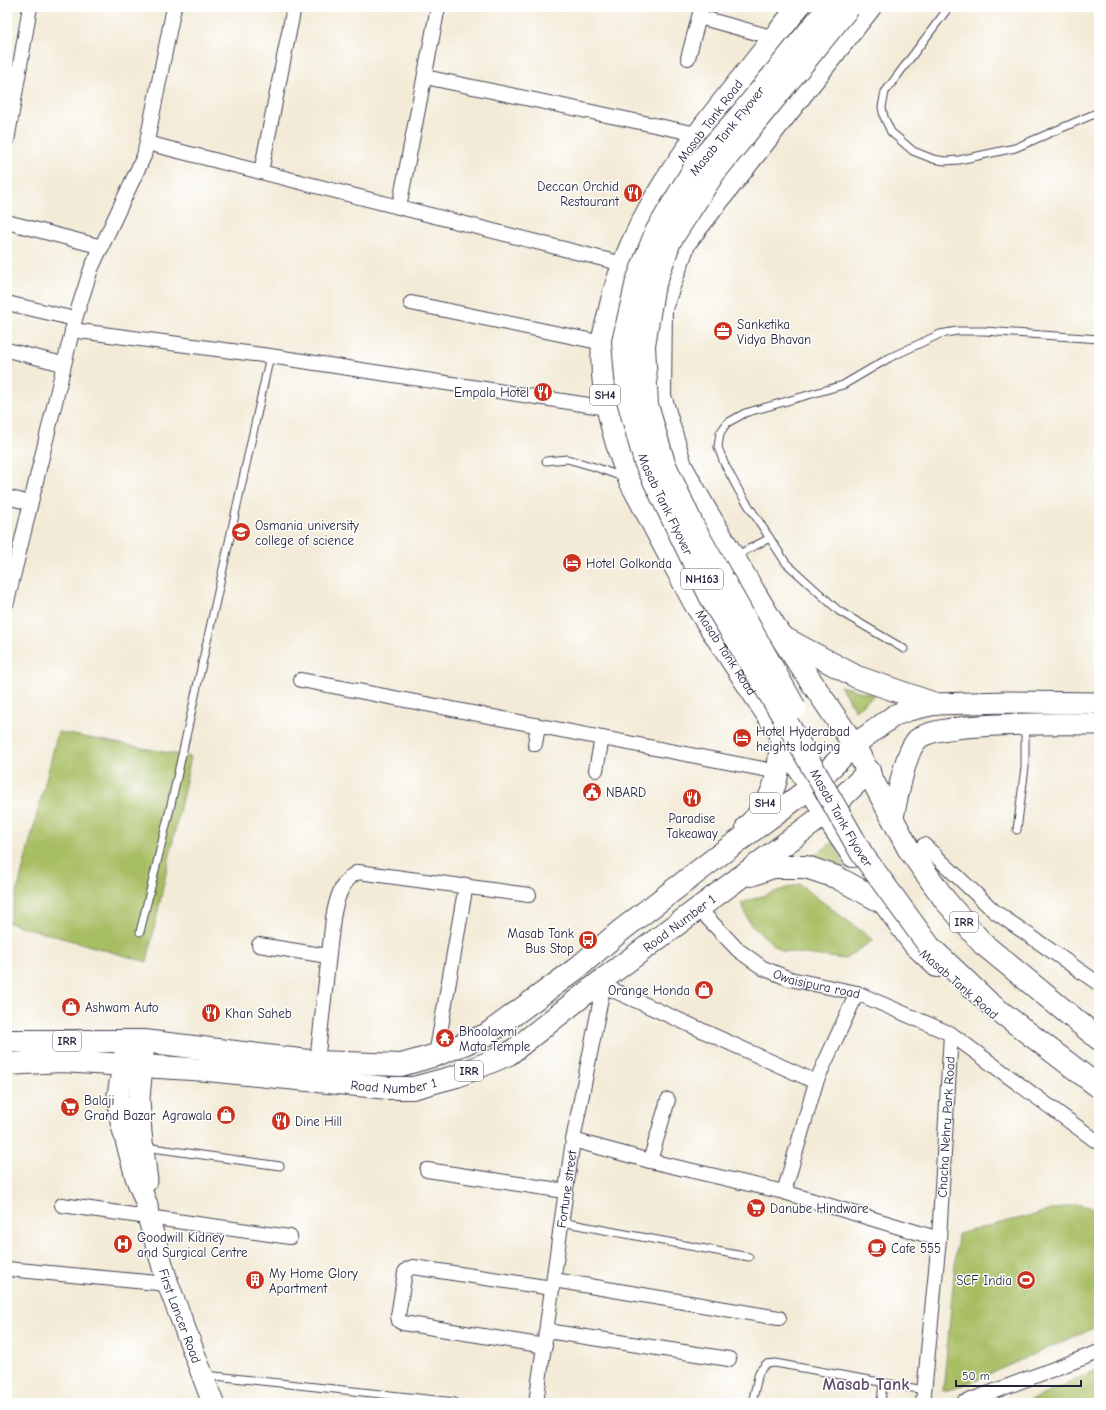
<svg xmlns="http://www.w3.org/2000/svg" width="1106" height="1410" font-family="'Comic Neue',sans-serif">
  <rect width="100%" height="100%" fill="#fff"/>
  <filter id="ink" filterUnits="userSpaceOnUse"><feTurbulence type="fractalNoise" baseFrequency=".025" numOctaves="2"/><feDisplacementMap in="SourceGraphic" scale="8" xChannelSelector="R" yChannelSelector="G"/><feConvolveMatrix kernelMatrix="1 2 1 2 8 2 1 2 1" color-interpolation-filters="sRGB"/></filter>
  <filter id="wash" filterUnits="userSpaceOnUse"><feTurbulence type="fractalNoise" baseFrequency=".012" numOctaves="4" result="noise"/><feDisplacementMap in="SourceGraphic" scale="16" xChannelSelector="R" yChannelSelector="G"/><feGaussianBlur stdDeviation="0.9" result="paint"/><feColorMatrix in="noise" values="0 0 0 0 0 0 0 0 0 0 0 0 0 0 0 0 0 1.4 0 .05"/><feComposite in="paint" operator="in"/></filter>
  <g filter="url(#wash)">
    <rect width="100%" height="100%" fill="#f3ebd7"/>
    <g fill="#a7bd62" stroke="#64704e">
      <polygon points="840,686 875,695 855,710"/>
      <polygon points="58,732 191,757 147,962 9,923"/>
      <polygon points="833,842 849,874 808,860"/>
      <polygon points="799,884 873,940 845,959 781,951 750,924 741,903"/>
      <polygon points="1076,1204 1099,1209 1099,1326 959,1387 943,1391 958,1234"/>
      <polygon points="1099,1369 1099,1403 1025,1403"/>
    </g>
  </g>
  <g filter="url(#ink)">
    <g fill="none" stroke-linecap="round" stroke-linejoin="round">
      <defs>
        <g id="lane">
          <polyline points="949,7 885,92 882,107 884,117 891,132 913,151 933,159 945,161 959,160 1015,148 1099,112"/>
          <polyline points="546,461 567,459 595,467 625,478"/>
          <polyline points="735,556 770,538"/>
          <polyline points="904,649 839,611 786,563 739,491 724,463 718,447 720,433 727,423 745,413 843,385 889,358 940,334 957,331 985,331 1099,339"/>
          <polyline points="1017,830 1025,767 1025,725"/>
          <polyline points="140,932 170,809 270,356"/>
          <polyline points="145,1147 280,1166"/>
          <polyline points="561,1222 749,1257"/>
          <polyline points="206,1375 455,1402"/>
          <polyline points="752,1403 759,1372 766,1364 775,1363 924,1390"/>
          <polyline points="881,1403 883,1382"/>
        </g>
        <g id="street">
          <polyline points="702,7 699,17 775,38"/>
          <polyline points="688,58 699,17"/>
          <polyline points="425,77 697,134"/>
          <polyline points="7,141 30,7"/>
          <polyline points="147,143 623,264"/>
          <polyline points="261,172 294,7"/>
          <polyline points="399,207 438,7"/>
          <polyline points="7,222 102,247"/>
          <polyline points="7,303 75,319"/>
          <polyline points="411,303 603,343"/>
          <polyline points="72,330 270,356 608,408"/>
          <polyline points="7,350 63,364"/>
          <polyline points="7,497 30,503"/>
          <polyline points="7,602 75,319 91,269 144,156 174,7"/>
          <polyline points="301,680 779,772"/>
          <polyline points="535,744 538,726"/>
          <polyline points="596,770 602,738"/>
          <polyline points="924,845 994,911 1099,984"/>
          <path id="s1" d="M698 908 738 950 763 968 790 979 857 993 951 1034 1099 1143"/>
          <polyline points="259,945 328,956"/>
          <polyline points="604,986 816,1082 857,993"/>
          <polyline points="436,1055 466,885"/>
          <path d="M317 1062 333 918C336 901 341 880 358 872L529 895"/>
          <polyline points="573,1140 650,1161 784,1192 939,1239"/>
          <polyline points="650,1161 668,1100"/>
          <polyline points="427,1170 565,1191"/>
          <polyline points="784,1192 816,1082"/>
          <polyline points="62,1205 290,1237"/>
          <polyline points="7,1269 168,1284"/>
          <polyline points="554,1280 779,1318"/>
          <polyline points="547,1331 729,1359"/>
          <polyline points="545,1346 403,1323 399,1321 398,1316 405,1272 408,1269 413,1267 552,1288"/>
          <path id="s2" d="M536 1403 573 1140 605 978"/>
          <path id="s3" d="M923 1403 939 1239 951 1034"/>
          <polyline points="963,1403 1099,1352"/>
        </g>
        <g id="secondary">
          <polyline points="854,745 895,715 909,710 935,704 1007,702 1099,703"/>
          <path d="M893 817C897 800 905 750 918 739 938 721 1067 724 1099 724"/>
          <path id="s4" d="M127 1041 118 1095 121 1122 136 1177 147 1205 148 1217 168 1284 213 1403"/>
          <polyline points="144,1041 139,1099 141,1133 147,1181"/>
        </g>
        <g id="primary">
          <path id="s5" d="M798 7C727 102 634 193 609 313 607 323 603 333 603 343 599 388 613 437 629 479L695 604 780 734 825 814 853 856"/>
          <polyline points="870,7 685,242 661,308 660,396 681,466 706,511 781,637 854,745 908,848 945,900 983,944 1099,1039"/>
          <polyline points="784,638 857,677 935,704"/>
          <path d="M747 827C775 800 781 773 780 735"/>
          <polyline points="751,875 773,867 806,867 836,877 884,903"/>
          <polyline points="882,900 914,944 937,966"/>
          <polyline points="7,1041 144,1041 317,1062 401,1065 436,1055 486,1035 576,969 619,932 718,856 810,788 854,745"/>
          <path id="s6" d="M7 1064 62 1061 207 1070 388 1088H413L457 1076 509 1054 605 978 825 814 869 771"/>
        </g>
      </defs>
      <use href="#lane" stroke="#414052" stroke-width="9"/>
      <use href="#street" stroke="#414052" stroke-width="16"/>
      <use href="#secondary" stroke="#414052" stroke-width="23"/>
      <use href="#primary" stroke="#414052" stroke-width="24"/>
      <use href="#lane" stroke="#fff" stroke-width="7"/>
      <use href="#street" stroke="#fff" stroke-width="14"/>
      <use href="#secondary" stroke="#fff" stroke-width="21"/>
      <use href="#primary" stroke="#fff" stroke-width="22"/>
      <defs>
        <g id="highway-bridge">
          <path id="s7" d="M829 7 741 114 697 164 656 232 637 281 623 342 628 400 645 462 712 600 789 726 862 854 930 947 989 1003 1099 1087"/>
          <polyline points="795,708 693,526 664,463 647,405 644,345 653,290 670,241 714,173 849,7"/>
        </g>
      </defs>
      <use href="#highway-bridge" stroke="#414052" stroke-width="24" stroke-linecap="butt"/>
      <use href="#highway-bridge" stroke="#fff" stroke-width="22"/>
    </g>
  </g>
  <defs>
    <symbol id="restaurant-disc" viewBox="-11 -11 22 22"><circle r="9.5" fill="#c8321e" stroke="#fff"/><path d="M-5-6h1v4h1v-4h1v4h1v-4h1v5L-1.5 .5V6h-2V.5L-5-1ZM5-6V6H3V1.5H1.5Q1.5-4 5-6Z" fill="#fff"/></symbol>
    <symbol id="office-disc" viewBox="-11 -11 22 22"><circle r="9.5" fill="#c8321e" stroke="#fff"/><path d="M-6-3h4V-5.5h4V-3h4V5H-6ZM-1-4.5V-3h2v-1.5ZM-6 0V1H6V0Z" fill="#fff"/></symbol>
    <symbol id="university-disc" viewBox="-11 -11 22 22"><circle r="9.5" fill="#c8321e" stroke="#fff"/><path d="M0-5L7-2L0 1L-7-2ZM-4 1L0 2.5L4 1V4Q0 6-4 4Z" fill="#fff"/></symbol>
    <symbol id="hotel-disc" viewBox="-11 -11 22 22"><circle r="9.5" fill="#c8321e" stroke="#fff"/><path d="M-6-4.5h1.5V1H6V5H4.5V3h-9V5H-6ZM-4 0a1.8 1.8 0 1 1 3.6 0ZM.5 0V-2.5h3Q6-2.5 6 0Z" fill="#fff"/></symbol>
    <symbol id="civic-disc" viewBox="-11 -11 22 22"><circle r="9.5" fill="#c8321e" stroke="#fff"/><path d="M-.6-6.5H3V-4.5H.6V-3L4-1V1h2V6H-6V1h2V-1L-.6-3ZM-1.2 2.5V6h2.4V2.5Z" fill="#fff"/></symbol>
    <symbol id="bus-disc" viewBox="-11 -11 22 22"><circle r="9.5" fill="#c8321e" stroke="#fff"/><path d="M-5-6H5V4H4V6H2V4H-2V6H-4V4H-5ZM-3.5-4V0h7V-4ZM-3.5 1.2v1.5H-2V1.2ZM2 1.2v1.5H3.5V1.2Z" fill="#fff"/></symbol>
    <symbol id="shop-disc" viewBox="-11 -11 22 22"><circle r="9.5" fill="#c8321e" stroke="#fff"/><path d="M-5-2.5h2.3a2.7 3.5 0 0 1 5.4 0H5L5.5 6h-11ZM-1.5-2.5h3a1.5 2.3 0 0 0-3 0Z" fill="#fff"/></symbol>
    <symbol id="temple-disc" viewBox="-11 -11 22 22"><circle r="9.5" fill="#c8321e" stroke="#fff"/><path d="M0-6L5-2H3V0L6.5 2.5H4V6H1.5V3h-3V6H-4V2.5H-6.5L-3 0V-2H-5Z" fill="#fff"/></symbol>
    <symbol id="supermarket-disc" viewBox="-11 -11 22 22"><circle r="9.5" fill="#c8321e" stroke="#fff"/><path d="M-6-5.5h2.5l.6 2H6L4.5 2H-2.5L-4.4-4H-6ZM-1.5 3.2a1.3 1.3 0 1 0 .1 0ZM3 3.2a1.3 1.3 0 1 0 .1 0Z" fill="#fff"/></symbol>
    <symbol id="hospital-disc" viewBox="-11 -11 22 22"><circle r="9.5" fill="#c8321e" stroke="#fff"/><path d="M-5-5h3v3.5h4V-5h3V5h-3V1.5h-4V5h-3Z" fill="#fff"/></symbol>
    <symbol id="cafe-disc" viewBox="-11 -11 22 22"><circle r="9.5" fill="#c8321e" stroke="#fff"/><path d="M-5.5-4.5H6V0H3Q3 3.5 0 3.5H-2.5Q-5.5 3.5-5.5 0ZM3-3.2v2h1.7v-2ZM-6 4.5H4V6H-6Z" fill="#fff"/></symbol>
    <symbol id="building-disc" viewBox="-11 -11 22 22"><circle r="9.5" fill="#c8321e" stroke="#fff"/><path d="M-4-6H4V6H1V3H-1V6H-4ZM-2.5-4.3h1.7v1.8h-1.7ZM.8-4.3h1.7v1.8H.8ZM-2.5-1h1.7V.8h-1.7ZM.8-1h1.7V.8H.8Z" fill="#fff"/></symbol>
    <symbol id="stadium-disc" viewBox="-11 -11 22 22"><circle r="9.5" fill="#c8321e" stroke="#fff"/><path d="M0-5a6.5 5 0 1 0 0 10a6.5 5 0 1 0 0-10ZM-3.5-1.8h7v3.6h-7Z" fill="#fff"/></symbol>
  </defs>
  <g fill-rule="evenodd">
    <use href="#restaurant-disc" x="622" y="182" width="22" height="22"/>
    <use href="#office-disc" x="712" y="320" width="22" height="22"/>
    <use href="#restaurant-disc" x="532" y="381" width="22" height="22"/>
    <use href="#university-disc" x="230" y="521" width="22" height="22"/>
    <use href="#hotel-disc" x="561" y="552" width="22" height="22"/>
    <use href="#hotel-disc" x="731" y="727" width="22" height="22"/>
    <use href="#civic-disc" x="581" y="781" width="22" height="22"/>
    <use href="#restaurant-disc" x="681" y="787" width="22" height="22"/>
    <use href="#bus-disc" x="577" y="929" width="22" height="22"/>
    <use href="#shop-disc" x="693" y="979" width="22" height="22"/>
    <use href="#shop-disc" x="60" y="996" width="22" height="22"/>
    <use href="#restaurant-disc" x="200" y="1002" width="22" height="22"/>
    <use href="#temple-disc" x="434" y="1027" width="22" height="22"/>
    <use href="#supermarket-disc" x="59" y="1096" width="22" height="22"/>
    <use href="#shop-disc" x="215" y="1104" width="22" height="22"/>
    <use href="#restaurant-disc" x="270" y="1110" width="22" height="22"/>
    <use href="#supermarket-disc" x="745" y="1197" width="22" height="22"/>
    <use href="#hospital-disc" x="112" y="1233" width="22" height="22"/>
    <use href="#cafe-disc" x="866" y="1237" width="22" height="22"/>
    <use href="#building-disc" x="244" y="1269" width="22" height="22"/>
    <use href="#stadium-disc" x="1015" y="1269" width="22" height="22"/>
  </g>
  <g text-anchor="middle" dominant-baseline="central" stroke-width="3" stroke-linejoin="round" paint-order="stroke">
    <g fill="#fff" stroke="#646476" stroke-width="1">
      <rect x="590" y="385" width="30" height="20" rx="3"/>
      <rect x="681" y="569" width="42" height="20" rx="3"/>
      <rect x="750" y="793" width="30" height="20" rx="3"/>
      <rect x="950" y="912" width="28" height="20" rx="3"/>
      <rect x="53" y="1031" width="28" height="20" rx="3"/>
      <rect x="455" y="1061" width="28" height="20" rx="3"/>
    </g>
    <g font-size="12" font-weight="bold" fill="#22223b">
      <text x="605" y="395">SH4</text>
      <text x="702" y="579">NH163</text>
      <text x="765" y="803">SH4</text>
      <text x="964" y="922">IRR</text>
      <text x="67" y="1041">IRR</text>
      <text x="469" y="1071">IRR</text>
    </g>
    <g font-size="13" fill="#22223b" stroke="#fff">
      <text transform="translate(710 121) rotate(-53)">Masab Tank Road</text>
      <text transform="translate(727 131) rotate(-51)">Masab Tank Flyover</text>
      <text stroke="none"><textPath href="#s7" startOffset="569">Masab Tank Flyover</textPath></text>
      <text stroke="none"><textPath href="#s5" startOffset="732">Masab Tank Road</textPath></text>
      <text stroke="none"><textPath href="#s7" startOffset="929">Masab Tank Flyover</textPath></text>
      <text stroke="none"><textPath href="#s6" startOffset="724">Road Number 1</textPath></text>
      <text stroke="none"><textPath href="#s1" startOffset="145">Owaisipura road</textPath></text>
      <text transform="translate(959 984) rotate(41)">Masab Tank Road</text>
      <text stroke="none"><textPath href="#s6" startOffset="388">Road Number 1</textPath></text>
      <text stroke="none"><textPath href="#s3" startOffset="277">Chacha Nehru Park Road</textPath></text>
      <text stroke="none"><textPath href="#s2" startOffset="216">Fortune street</textPath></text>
      <text stroke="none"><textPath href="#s4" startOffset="285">First Lancer Road</textPath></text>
    </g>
    <g font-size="13" fill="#22223b" stroke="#fff" text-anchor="start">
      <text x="619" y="186" text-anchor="end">Deccan Orchid<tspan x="619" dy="15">Restaurant</tspan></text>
      <text x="737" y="324">Sanketika<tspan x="737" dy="15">Vidya Bhavan</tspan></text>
      <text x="529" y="392" text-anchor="end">Empala Hotel</text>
      <text x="255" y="525">Osmania university<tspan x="255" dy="15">college of science</tspan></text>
      <text x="586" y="563">Hotel Golkonda</text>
      <text x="756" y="731">Hotel Hyderabad<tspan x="756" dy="15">heights lodging</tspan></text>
      <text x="606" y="792">NBARD</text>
      <text x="692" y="818" text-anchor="middle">Paradise<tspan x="692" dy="15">Takeaway</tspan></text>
      <text x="574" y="933" text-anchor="end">Masab Tank<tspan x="574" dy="15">Bus Stop</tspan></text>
      <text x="690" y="990" text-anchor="end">Orange Honda</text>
      <text x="85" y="1007">Ashwam Auto</text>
      <text x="225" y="1013">Khan Saheb</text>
      <text x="459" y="1031">Bhoolaxmi<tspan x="459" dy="15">Mata Temple</tspan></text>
      <text x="84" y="1100">Balaji<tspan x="84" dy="15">Grand Bazar</tspan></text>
      <text x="212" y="1115" text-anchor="end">Agrawala</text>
      <text x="295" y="1121">Dine Hill</text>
      <text x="770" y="1208">Danube Hindware</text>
      <text x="137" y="1237">Goodwill Kidney<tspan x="137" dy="15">and Surgical Centre</tspan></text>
      <text x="891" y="1248">Cafe 555</text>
      <text x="269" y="1273">My Home Glory<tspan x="269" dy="15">Apartment</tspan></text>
      <text x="1012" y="1280" text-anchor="end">SCF India</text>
    </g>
    <g font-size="17" font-weight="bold" fill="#62516c" stroke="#fff">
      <text x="866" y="1384">Masab Tank</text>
    </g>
  </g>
  <rect width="1106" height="1410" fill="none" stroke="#fff" stroke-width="24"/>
  <path d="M956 1380v6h125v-6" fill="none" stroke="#22223b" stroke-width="2"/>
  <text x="962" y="1380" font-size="12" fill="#22223b" stroke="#ffffff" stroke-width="3" paint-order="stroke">50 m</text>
</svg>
